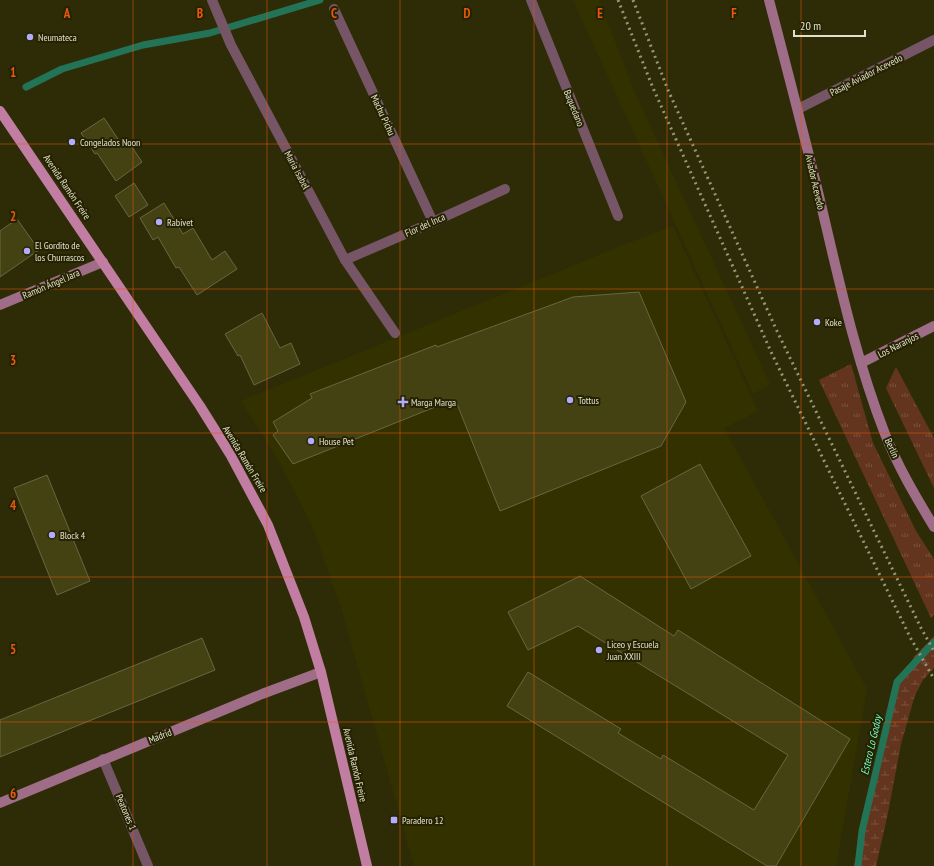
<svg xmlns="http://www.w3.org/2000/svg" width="934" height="866" font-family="'PT Sans Narrow',sans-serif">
  <defs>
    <pattern id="grass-tufts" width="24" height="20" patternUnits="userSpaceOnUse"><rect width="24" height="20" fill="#64351e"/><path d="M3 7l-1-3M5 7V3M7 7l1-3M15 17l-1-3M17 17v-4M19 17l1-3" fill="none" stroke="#7a523e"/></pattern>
    <pattern id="wetland-marsh" width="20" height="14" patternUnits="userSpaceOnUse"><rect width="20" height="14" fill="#64351e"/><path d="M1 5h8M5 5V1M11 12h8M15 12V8" fill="none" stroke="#7a523e"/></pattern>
  </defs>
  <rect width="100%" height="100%" fill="#2e2c06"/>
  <g fill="#343101">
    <polygon points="573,0 599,0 635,93 770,384 753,394"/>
    <polygon points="673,226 758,411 724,428 867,689 836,866 414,866 342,611 313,528 279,461 241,401 623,245"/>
  </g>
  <g fill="url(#grass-tufts)">
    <polygon points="851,364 873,443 916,531 934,559 934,615 931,618 819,380"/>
    <polygon points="896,367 934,438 934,488 886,388"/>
  </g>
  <polygon fill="url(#wetland-marsh)" points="934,636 934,668 923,680 915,695 901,744 888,813 876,866 854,866 870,802 877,764 894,693 914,657"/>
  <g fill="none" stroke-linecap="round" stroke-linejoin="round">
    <g stroke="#237357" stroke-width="7">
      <polyline points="26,87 62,69 143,45 210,33 320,0"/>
      <polyline points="858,866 862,831 897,682 934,642"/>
    </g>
  </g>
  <g fill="#444212" stroke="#686742">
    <polygon points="104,118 122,145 128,141 142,162 116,181 97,153 95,154 81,133"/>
    <polygon points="134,183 148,205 129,217 115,196"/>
    <polygon points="164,203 183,234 193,228 212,260 225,251 237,269 197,295 179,267 176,268 158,237 153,240 140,218"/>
    <polygon points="17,219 39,250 0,277 0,231"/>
    <polygon points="639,292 686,402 661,446 500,511 455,399 293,464 273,435 278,431 273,422 312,398 310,394 436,345 437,347 573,297"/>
    <polygon points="262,313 280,348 291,343 300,364 254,385 240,355 238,356 225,334"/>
    <polygon points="700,464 751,556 691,589 641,496"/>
    <polygon points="47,475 90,581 57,595 14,488"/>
    <polygon points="580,576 674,636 678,630 850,739 776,866 767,866 507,706 528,672 621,729 618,733 661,759 663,755 754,810 788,755 578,626 528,650 508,612"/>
    <polygon points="202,638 215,670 0,757 0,720"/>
  </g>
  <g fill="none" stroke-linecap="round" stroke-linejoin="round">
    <g stroke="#765567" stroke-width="10">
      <polyline points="212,0 231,45 345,260 395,333"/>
      <polyline points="531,0 618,216"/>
      <polyline points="334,9 433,222"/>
      <polyline points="798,109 934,40"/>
      <polyline points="345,260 433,222 505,189"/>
      <polyline points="103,759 148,866"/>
    </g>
    <g stroke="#a06d88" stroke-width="10">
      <path d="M769 0C786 65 803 130 819 196 838 276 855 357 885 434 898 467 916 497 934 527"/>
      <polyline points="0,305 103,262"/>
      <polyline points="861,363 934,326"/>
      <polyline points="0,803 262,694 321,672"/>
    </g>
    <polyline stroke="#c17ea2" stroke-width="10" points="0,111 200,406 230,454 268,525 304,617 321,672 367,866"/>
    <g stroke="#97967a" stroke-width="3" stroke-dasharray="2 4" stroke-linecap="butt">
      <polyline points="618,0 653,88 772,354 910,637 934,679"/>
      <polyline points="633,0 668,90 776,329 921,628 934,651"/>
    </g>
  </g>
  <path fill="none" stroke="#e8590c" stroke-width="1" stroke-opacity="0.55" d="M133 0V866M267 0V866M400 0V866M534 0V866M667 0V866M801 0V866M0 144H934M0 289H934M0 433H934M0 577H934M0 722H934"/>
  <g fill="#b1adfa" stroke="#242200" stroke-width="1.5">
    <circle cx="30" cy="37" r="4"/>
    <circle cx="72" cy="142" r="4"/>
    <circle cx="159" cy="222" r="4"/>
    <circle cx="27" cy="251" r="4"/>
    <circle cx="817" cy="322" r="4"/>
    <circle cx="570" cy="400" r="4"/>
    <path d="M401 396h4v4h4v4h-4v4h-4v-4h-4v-4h4z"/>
    <circle cx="311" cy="441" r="4"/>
    <circle cx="52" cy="535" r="4"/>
    <circle cx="599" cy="650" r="4"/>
    <rect x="390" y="816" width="8" height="8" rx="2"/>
  </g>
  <g text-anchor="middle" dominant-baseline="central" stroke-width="4" stroke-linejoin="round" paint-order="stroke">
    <g font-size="10" fill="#e1e0cc" stroke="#242200" text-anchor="start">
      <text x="38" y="37">Neumateca</text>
      <text x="80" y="142">Congelados Noon</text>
      <text x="167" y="222">Rabivet</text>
      <text x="35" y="245">El Gordito de<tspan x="35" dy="12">los Churrascos</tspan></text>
      <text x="825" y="322">Koke</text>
      <text x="578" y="400">Tottus</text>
      <text x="411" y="402">Marga Marga</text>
      <text x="319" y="441">House Pet</text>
      <text x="60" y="535">Block 4</text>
      <text x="607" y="644">Liceo y Escuela<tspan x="607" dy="12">Juan XXIII</tspan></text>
      <text x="402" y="820">Paradero 12</text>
    </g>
    <g font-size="10" fill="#e1e0cc" stroke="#242200">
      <text transform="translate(866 75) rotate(-27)">Pasaje Aviador Acevedo</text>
      <text transform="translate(574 108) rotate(68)">Baquedano</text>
      <text transform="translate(383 115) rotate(65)">Machu Pichu</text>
      <text transform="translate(297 170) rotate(62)">María Isabel</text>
      <text transform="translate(815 182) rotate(77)">Aviador Acevedo</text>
      <text transform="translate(67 187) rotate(56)">Avenida Ramón Freire</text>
      <text transform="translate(425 225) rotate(-24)">Flor del Inca</text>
      <text transform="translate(51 284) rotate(-23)">Ramón Ángel Jara</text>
      <text transform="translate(898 345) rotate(-27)">Los Naranjos</text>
      <text transform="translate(892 448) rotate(65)">Berlín</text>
      <text transform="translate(245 459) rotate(59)">Avenida Ramón Freire</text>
      <text transform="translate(160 736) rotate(-22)">Madrid</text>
      <text transform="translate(355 765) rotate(77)">Avenida Ramón Freire</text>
      <text transform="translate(126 812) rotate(67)">Peatones 1</text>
    </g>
    <g font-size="11" font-style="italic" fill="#76ffcc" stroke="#242200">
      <text transform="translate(871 745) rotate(-77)">Estero Lo Godoy</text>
    </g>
  </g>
  <g font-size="13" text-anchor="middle" font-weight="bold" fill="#e8590c" stroke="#242200" stroke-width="4" stroke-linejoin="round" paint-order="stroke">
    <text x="67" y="18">A</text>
    <text x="200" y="18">B</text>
    <text x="334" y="18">C</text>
    <text x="467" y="18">D</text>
    <text x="600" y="18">E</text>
    <text x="734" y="18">F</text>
    <text x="13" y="77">1</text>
    <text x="13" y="221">2</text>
    <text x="13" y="365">3</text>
    <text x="13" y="510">4</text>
    <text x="13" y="654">5</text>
    <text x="13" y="798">6</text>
  </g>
  <path d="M794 30v6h71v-6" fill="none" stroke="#e1e0cc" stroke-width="2"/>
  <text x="800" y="30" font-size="12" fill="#e1e0cc" stroke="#242200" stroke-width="3" paint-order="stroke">20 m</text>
</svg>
